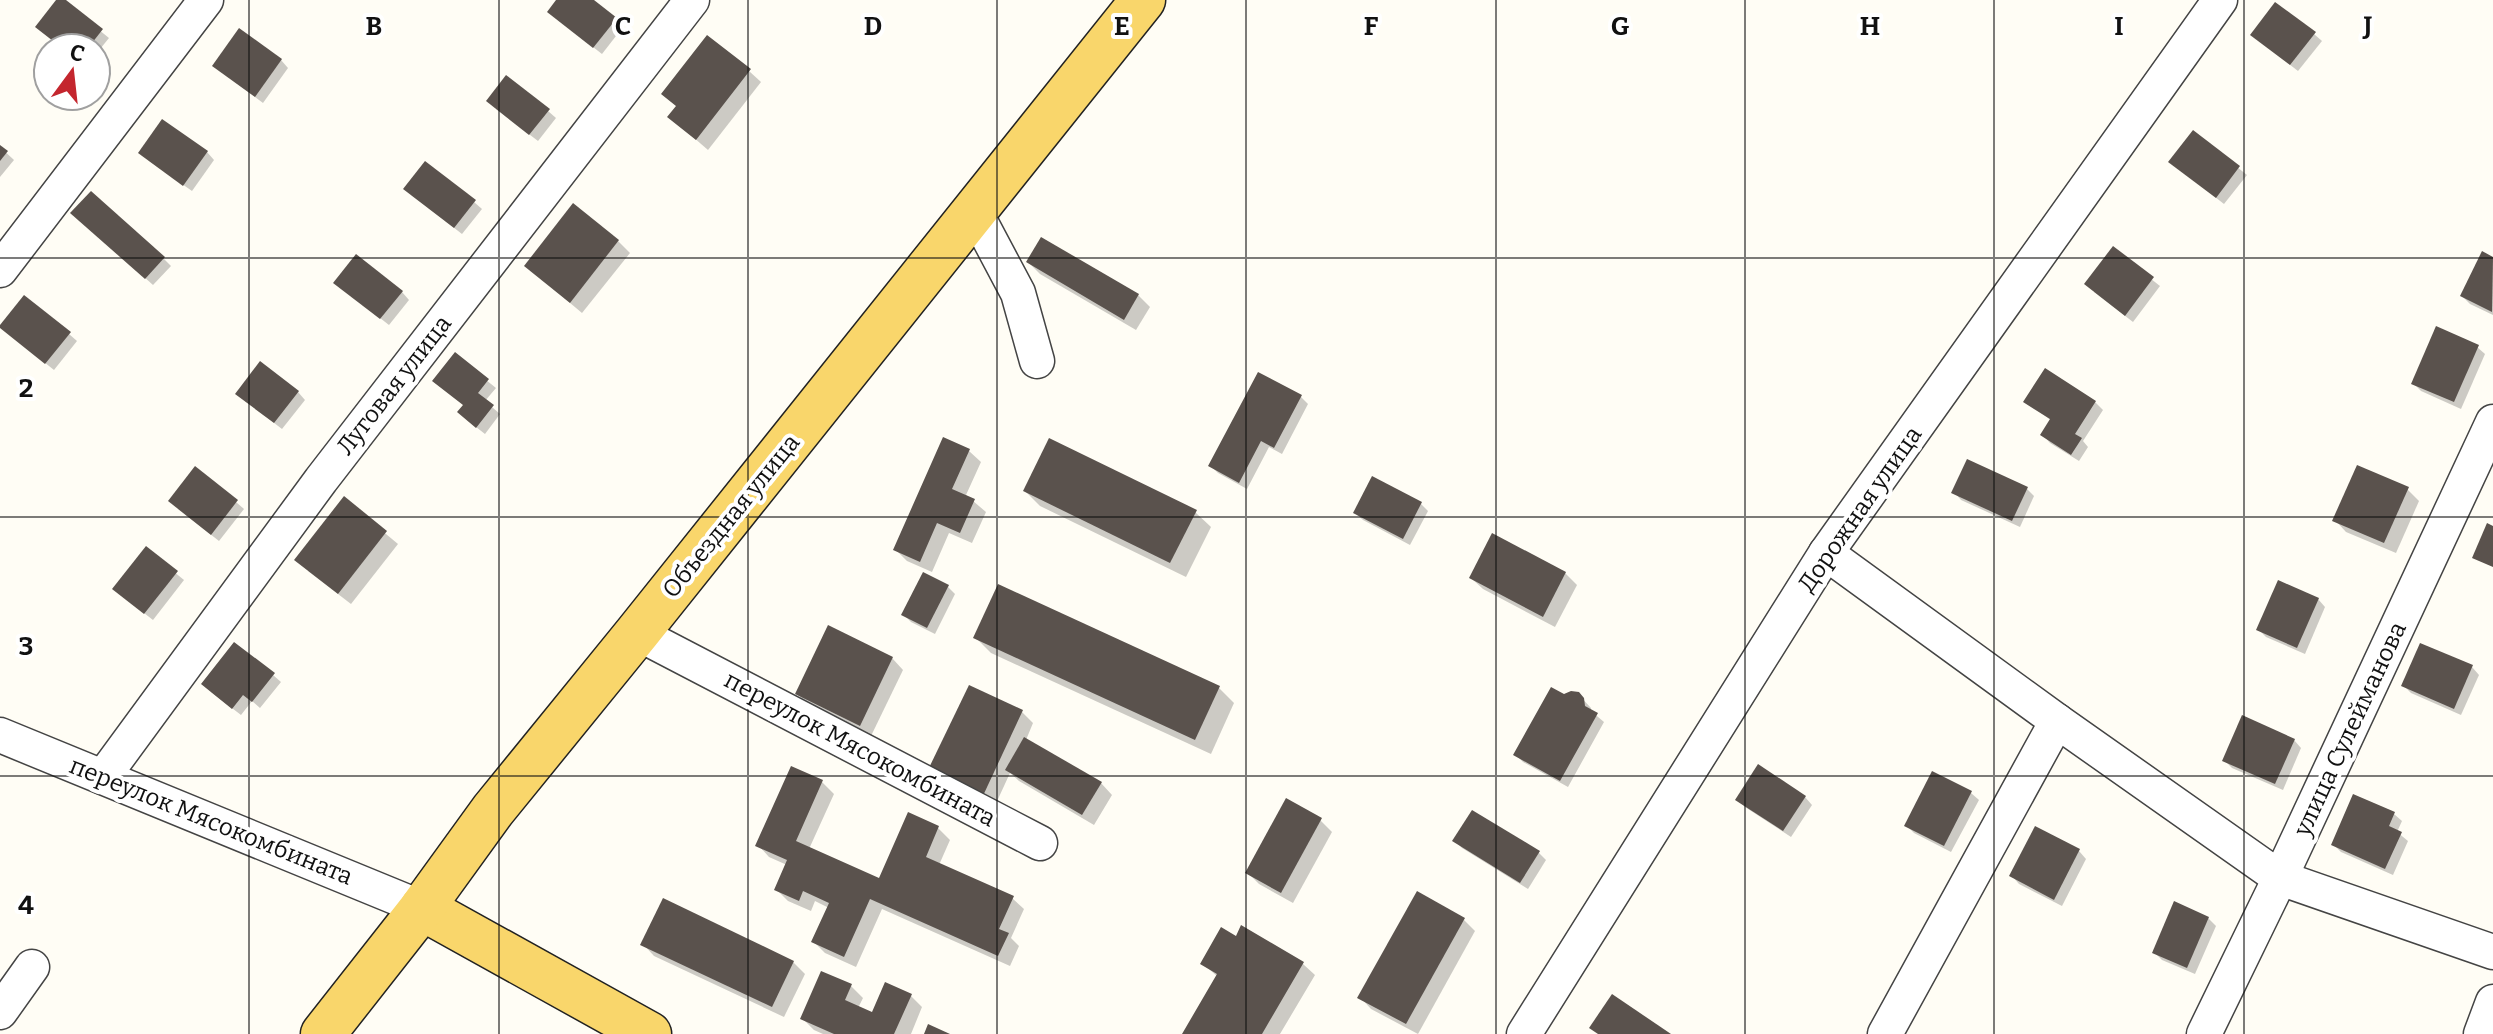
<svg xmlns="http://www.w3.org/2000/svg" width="2493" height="1034" font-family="Bitter,serif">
  <rect width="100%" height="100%" fill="#fffdf5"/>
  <g fill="#0003">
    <polygon points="58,0 62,0 109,38 96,54 96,48 62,48"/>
    <polygon points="559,0 591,0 623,27 602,54 557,19"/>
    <polygon points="2314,34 2322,41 2298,71 2260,42"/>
    <polygon points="281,60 288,68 263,103 214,66"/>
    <polygon points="749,71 761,82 708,150 670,117 677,107"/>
    <polygon points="496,109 548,111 556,118 538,141"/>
    <polygon points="2193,132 2247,175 2224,204 2179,169"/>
    <polygon points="0,147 14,160 0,177"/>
    <polygon points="207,152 214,160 192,191 148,160"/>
    <polygon points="413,196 474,202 482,209 462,234"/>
    <polygon points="81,220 163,258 171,266 153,285"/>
    <polygon points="618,241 630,253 582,313 526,266"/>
    <polygon points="2113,249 2160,286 2133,322 2094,292"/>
    <polygon points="2483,254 2493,259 2493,315 2470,304 2462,296"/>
    <polygon points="1028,262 1138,295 1150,307 1136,330 1040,274"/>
    <polygon points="344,290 402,292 409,300 389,325"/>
    <polygon points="9,334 69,334 77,341 54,370"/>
    <polygon points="2477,347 2485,354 2461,409 2421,391 2413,383"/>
    <polygon points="455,355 496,388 485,401 500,414 485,434 467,420"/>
    <polygon points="2046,371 2095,402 2103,410 2083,441 2088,447 2079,461 2050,443 2043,435 2052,421 2026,402"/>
    <polygon points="298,392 305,400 282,429 245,401"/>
    <polygon points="1300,396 1308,404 1282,454 1269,447 1247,489 1218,473 1211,466"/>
    <polygon points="969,451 981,462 966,495 986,512 972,543 949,533 932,572 907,561 896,550"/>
    <polygon points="2027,489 2034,496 2020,527 1961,500 1954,492"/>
    <polygon points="2407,489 2419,501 2396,553 2346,532 2335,520"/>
    <polygon points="1025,491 1195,512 1211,527 1186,577 1040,506"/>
    <polygon points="344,499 398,544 351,604 308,571"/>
    <polygon points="236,502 244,509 219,541 178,509"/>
    <polygon points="1421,504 1428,511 1410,545 1363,520 1355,513"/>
    <polygon points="146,549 184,580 153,620 122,596"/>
    <polygon points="1565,573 1577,585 1555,627 1483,589 1471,578"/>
    <polygon points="948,587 955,594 935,634 911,622 903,614"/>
    <polygon points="2318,599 2325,607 2305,654 2266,637 2259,630"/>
    <polygon points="975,637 1219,688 1234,703 1211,754 991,653"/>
    <polygon points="892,658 903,670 871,736 809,705 797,694"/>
    <polygon points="2472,667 2479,675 2461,715 2411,693 2404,686"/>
    <polygon points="273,675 281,682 260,708 252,701 241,715 211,692"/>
    <polygon points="1578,694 1591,708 1591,711 1604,722 1568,787 1523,762 1515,754 1564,696"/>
    <polygon points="1022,712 1033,723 1026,740 1101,783 1112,795 1094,825 1019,781 1010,773 993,810 940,786"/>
    <polygon points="2294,740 2301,748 2283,790 2232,768 2224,760"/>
    <polygon points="822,782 834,794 809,849 880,880 909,815 938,828 950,840 939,865 1012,898 1024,909 1011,938 1019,946 1010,966 882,909 856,967 825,953 814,942 829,908 815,901 811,911 788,901 776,889 787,865 769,857 758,845"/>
    <polygon points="1971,793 1979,800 1951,852 1914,833 1906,825"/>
    <polygon points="1805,797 1812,805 1791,837 1745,807 1737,799"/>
    <polygon points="2394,814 2402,821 2397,832 2408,841 2393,875 2341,852 2334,845"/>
    <polygon points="1320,820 1332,832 1293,903 1259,884 1247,872"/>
    <polygon points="1455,841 1539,853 1546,860 1528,889 1462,848"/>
    <polygon points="2079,851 2086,859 2062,906 2019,884 2012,876"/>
    <polygon points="2208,918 2216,926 2195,974 2162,960 2154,952"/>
    <polygon points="1464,920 1475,931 1418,1034 1371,1009 1360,997"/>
    <polygon points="1242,928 1303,964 1315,975 1280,1034 1184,1034 1218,977 1202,963 1236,938"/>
    <polygon points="643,944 793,962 805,974 784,1017 654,956"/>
    <polygon points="822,973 851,986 863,998 858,1008 873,1015 911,996 922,1007 911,1034 823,1034 814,1030 802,1018"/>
  </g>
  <g fill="#5a524d">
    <polygon points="56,0 66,0 103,29 88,48 62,48 35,27"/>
    <polygon points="556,0 594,0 617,18 593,48 547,12"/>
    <polygon points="2275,2 2316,32 2290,65 2250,35"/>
    <polygon points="239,28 282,59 255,97 212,66"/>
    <polygon points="707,35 751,69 696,140 667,117 676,106 661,94"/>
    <polygon points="506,75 550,109 529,135 486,101"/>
    <polygon points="162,119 208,151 183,186 138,153"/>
    <polygon points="2193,130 2240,166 2216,198 2168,162"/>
    <polygon points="0,145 8,151 0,161"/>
    <polygon points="425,161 476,200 454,228 403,189"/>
    <polygon points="91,191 165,257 145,279 70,213"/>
    <polygon points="573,203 619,240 570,303 524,266"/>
    <polygon points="1041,237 1139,294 1124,320 1026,262"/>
    <polygon points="2113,246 2154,277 2125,316 2084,284"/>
    <polygon points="2482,251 2493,257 2492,312 2460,296"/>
    <polygon points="356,254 403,291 380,319 333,283"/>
    <polygon points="24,295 71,332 45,364 0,328 0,325"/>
    <polygon points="2436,326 2479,345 2454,402 2411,384"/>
    <polygon points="455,352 489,379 478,393 494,405 476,428 457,412 463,405 432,381"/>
    <polygon points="260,361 299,391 274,423 235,394"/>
    <polygon points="2045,368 2096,401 2075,434 2082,438 2071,455 2040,435 2050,419 2023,402"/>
    <polygon points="1258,372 1302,395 1274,448 1261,441 1239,483 1208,466"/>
    <polygon points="943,437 970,449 952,489 975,499 960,533 937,523 920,562 893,550"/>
    <polygon points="1049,438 1197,510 1170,563 1023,491"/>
    <polygon points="1967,459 2028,487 2012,521 1951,493"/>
    <polygon points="2357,465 2409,487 2384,543 2332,521"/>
    <polygon points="195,466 238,500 211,535 168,501"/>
    <polygon points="1372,476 1422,502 1403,539 1353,513"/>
    <polygon points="344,496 387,531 338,594 294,560"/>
    <polygon points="2487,523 2493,526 2493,567 2472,558"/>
    <polygon points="1492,533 1566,572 1543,617 1469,578"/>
    <polygon points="146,546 178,571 144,614 112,589"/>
    <polygon points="923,572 949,585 927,628 901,615"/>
    <polygon points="2278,580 2319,598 2297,648 2256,630"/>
    <polygon points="998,584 1220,686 1195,740 973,638"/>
    <polygon points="828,625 893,657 860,726 795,694"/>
    <polygon points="234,642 275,673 252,702 243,695 232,709 201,684"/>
    <polygon points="2420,643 2473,665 2454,709 2401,686"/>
    <polygon points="969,685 1023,710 981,800 926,774"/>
    <polygon points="1551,687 1564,694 1571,691 1579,692 1584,698 1585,706 1598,713 1560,781 1513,755"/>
    <polygon points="2242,715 2295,739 2275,784 2222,761"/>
    <polygon points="1024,737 1102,782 1082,815 1005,770"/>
    <polygon points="1758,764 1806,796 1783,831 1735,800"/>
    <polygon points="791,766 823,780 796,841 879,878 908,812 939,826 926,857 1014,896 999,929 1009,933 998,956 870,899 844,957 811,942 829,903 803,891 799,901 774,890 787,860 755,846"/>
    <polygon points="1932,771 1972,791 1944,846 1904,826"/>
    <polygon points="2353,794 2395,812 2389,826 2402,832 2385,869 2331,845"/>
    <polygon points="1286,798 1322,818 1281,893 1245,873"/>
    <polygon points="1472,810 1540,851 1520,883 1452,841"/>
    <polygon points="2035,826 2080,849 2054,900 2009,876"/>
    <polygon points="1417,891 1465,918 1406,1024 1357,998"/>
    <polygon points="663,898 794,961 772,1007 640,945"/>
    <polygon points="2174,901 2209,917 2187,968 2152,953"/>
    <polygon points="1241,925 1304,962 1262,1034 1182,1034 1217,974 1200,964 1221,927 1236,936"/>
    <polygon points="821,971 852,984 845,1000 872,1012 885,982 912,994 894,1034 834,1034 800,1019"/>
    <polygon points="1612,994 1671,1034 1598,1034 1589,1028"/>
    <polygon points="928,1024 950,1034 924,1034"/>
  </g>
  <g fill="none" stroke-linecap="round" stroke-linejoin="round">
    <defs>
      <g id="minor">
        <polyline points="975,212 1018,293 1037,361"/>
        <polyline points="0,270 206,0"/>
        <polyline points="1826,553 2057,721 2280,878 2493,952"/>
        <polyline points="637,633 1040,843"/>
        <polyline points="0,735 422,908"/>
        <polyline points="103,777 321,480 692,0"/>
        <polyline points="0,1012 32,967"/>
        <polyline points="1524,1034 1826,553 2220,0"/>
        <polyline points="1885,1034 2057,721"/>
        <polyline points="2204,1034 2280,878 2493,422"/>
        <polyline points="2481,1034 2493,1002"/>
      </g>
      <g id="major">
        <polyline points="422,908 649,1034"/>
        <polyline points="323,1034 422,908 493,810 637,633 1143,0"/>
      </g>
    </defs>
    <use href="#minor" stroke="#444" stroke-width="37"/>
    <use href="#major" stroke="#222" stroke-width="47"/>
    <use href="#minor" stroke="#fff" stroke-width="34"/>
    <use href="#major" stroke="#f9d66b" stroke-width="44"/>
  </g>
  <path fill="none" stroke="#111" stroke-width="2" stroke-opacity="0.55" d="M249 0V1034M499 0V1034M748 0V1034M997 0V1034M1246 0V1034M1496 0V1034M1745 0V1034M1994 0V1034M2244 0V1034M0 258H2493M0 517H2493M0 776H2493"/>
  <g text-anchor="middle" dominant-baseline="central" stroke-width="8" stroke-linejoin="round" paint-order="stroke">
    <g font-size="24" fill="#111" stroke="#fff">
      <text transform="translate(394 385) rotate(-52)">Луговая улица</text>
      <text transform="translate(1860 509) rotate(-55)">Дорожная улица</text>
      <text transform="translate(731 516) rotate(-51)">Объездная улица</text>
      <text transform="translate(2350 729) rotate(-65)">улица Сулейманова</text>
      <text transform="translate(860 749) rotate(28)">переулок Мясокомбината</text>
      <text transform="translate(211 821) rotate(22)">переулок Мясокомбината</text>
    </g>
  </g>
  <g font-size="26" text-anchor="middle" font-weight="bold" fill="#111" stroke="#fff" stroke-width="8" stroke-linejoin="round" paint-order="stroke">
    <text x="374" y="35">B</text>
    <text x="623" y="35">C</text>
    <text x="873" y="35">D</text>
    <text x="1122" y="35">E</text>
    <text x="1371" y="35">F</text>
    <text x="1620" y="35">G</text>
    <text x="1870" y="35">H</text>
    <text x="2119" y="35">I</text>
    <text x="2368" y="35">J</text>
    <text x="26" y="397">2</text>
    <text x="26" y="655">3</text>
    <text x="26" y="914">4</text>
  </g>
  <g transform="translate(72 72) rotate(15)"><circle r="38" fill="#ffffff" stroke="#a0a0a0" stroke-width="2"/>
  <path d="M0-6L14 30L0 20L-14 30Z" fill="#c4262e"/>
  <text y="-12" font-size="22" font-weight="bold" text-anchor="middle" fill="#111111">С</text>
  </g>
</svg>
